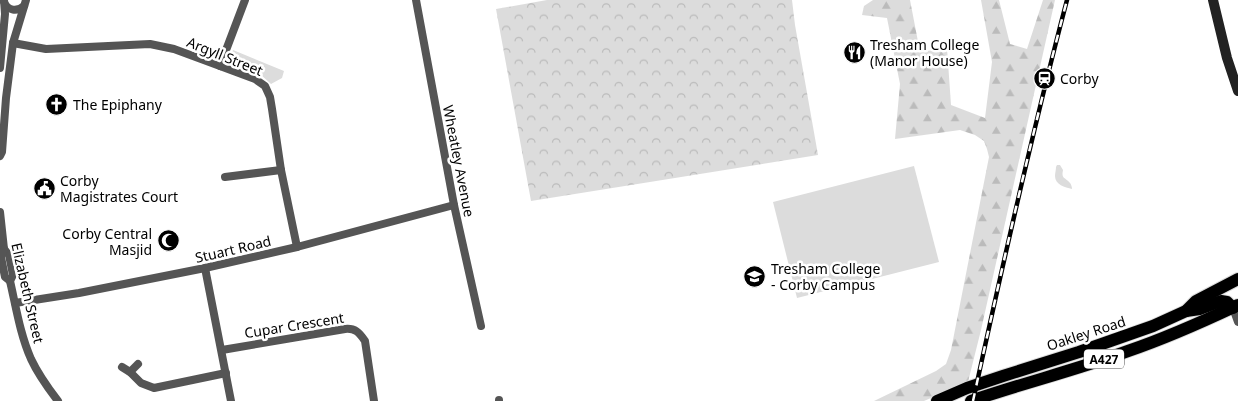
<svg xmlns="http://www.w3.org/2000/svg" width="1238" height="401" font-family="'Noto Sans',sans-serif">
  <defs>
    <pattern id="forest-firs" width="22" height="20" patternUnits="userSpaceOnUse" patternTransform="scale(1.25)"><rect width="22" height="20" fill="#dcdcdc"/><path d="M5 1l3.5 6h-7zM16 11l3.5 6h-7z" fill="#bbb"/></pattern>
    <pattern id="park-crowns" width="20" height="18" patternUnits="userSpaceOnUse" patternTransform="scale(1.25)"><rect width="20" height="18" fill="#dcdcdc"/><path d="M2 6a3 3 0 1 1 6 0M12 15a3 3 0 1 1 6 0" fill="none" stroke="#bbb"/></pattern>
  </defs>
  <rect width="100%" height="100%" fill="#fff"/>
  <g fill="#dcdcdc">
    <path d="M233 50 284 71 282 78 271 84 260 74 233 64C229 59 231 55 233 50Z"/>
    <path d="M1057 165H1060L1063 170C1061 179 1065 177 1070 183 1071 184 1072 187 1072 189 1065 187 1055 185 1055 176 1055 173 1056 170 1056 167Z"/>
    <polygon points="914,166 939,262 797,298 773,202"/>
  </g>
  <polygon fill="url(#forest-firs)" points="873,0 910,0 920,52 947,48 951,105 985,118 992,62 981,0 999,0 1010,44 1027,49 1043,0 1055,0 981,330 968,382 924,401 874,401 936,371 946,364 951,350 989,157 987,149 984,141 975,135 960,130 895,139 900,84 887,18 862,15 864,6"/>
  <polygon fill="url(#park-crowns)" points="547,0 792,0 795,25 818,155 531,201 496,9"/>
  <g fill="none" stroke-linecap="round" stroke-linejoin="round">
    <defs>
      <g id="trunk">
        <polyline points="1186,311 1200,309 1221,301 1227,302 1233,308"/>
        <polyline points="937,401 967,388 1003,376 1079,352 1153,326 1186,311 1196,301 1238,279"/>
        <path d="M971 401C1023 383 1076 370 1128 351 1166 338 1202 322 1238 305"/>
      </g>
    </defs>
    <use href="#trunk" stroke="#dbdbdb" stroke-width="14"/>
    <g stroke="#555" stroke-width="8">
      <polyline points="416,0 454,205 481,326"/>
      <path d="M4 2C8 11 17 12 24 6"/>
      <polyline points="13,43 46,49 150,44 174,49 220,66 255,79 265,86 270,97 272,109 281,170 297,247"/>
      <polyline points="220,66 245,0"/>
      <polyline points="0,68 5,14 4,0"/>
      <polyline points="0,156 2,152 6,98 13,43 26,0"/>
      <polyline points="225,177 281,170"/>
      <path d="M0 212 4 249 9 255 13 275 10 281C16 307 20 334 31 359 38 374 48 388 58 401"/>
      <polyline points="4,249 1,257 5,277 10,281"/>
      <polyline points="205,268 231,401"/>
      <polyline points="15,303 79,293 205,268 297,247 454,205"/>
      <polyline points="1233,308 1238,322"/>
      <path d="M222 350 345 329C355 328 359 332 365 341L374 401"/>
      <polyline points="122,367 130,372 141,383 154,388 226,373"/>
      <polyline points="130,372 138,364"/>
      <polyline points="499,400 499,401"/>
    </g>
    <polyline stroke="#222" stroke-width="10" points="1213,0 1227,58 1238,91"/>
    <use href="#trunk" stroke="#000" stroke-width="12"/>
    <defs>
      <path id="rail" d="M973 401C1002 267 1032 133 1067 0"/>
    </defs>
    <use href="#rail" stroke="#000" stroke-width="4.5"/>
    <use href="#rail" stroke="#fff" stroke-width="2.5" stroke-dasharray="8" stroke-linecap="butt"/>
  </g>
  <defs>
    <symbol id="restaurant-disc" viewBox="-11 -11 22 22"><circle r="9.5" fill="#000" stroke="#fff"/><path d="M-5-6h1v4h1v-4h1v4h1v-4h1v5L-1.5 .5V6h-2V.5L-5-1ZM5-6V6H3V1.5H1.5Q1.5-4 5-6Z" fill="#fff"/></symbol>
    <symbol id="station-disc" viewBox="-11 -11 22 22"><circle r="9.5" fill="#000" stroke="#fff"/><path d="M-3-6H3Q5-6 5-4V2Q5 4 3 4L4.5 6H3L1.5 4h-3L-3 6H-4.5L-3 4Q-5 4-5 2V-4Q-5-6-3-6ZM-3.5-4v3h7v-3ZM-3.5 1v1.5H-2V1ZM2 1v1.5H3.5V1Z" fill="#fff"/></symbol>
    <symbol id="church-disc" viewBox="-11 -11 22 22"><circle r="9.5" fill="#000" stroke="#fff"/><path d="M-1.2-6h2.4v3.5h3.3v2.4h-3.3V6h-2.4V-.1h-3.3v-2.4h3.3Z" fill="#fff"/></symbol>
    <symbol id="civic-disc" viewBox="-11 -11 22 22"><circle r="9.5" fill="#000" stroke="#fff"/><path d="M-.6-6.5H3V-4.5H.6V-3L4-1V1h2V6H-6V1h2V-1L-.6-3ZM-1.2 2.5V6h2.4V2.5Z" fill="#fff"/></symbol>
    <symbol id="mosque-disc" viewBox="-11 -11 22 22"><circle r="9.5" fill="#000" stroke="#fff"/><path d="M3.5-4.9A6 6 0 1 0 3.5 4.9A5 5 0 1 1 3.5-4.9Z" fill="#fff"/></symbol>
    <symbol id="university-disc" viewBox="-11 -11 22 22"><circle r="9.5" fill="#000" stroke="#fff"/><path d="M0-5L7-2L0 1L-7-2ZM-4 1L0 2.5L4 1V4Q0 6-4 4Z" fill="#fff"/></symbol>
  </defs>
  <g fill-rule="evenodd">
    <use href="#restaurant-disc" x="842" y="40" width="25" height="25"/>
    <use href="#station-disc" x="1032" y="66" width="25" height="25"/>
    <use href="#church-disc" x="44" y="92" width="25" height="25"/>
    <use href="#civic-disc" x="32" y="176" width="25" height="25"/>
    <use href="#mosque-disc" x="156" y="228" width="25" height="25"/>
    <use href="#university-disc" x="742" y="264" width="25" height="25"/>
  </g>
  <g text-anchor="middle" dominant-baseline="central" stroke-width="5" stroke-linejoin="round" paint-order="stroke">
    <rect fill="#fff" stroke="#4c4c4c" stroke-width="1" x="1084" y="349.5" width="40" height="19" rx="4"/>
    <g font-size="12" font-weight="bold" fill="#000">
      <text x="1104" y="359">A427</text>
    </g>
    <g font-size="14" fill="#000" stroke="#fff" text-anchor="start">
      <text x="870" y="44">Tresham College<tspan x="870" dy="16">(Manor House)</tspan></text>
      <text x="1060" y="78">Corby</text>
      <text x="73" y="104">The Epiphany</text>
      <text x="60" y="180">Corby<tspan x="60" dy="16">Magistrates Court</tspan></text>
      <text x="152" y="233" text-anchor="end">Corby Central<tspan x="152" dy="16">Masjid</tspan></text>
      <text x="771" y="268">Tresham College<tspan x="771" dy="16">- Corby Campus</tspan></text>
    </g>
    <g font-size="14" fill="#000" stroke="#fff">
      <text transform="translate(225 56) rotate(22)">Argyll Street</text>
      <text transform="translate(459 161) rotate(79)">Wheatley Avenue</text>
      <text transform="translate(233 249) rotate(-13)">Stuart Road</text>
      <text transform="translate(28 293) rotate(77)">Elizabeth Street</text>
      <text transform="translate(294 325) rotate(-9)">Cupar Crescent</text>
      <text transform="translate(1086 333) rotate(-18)">Oakley Road</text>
    </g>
  </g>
</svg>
